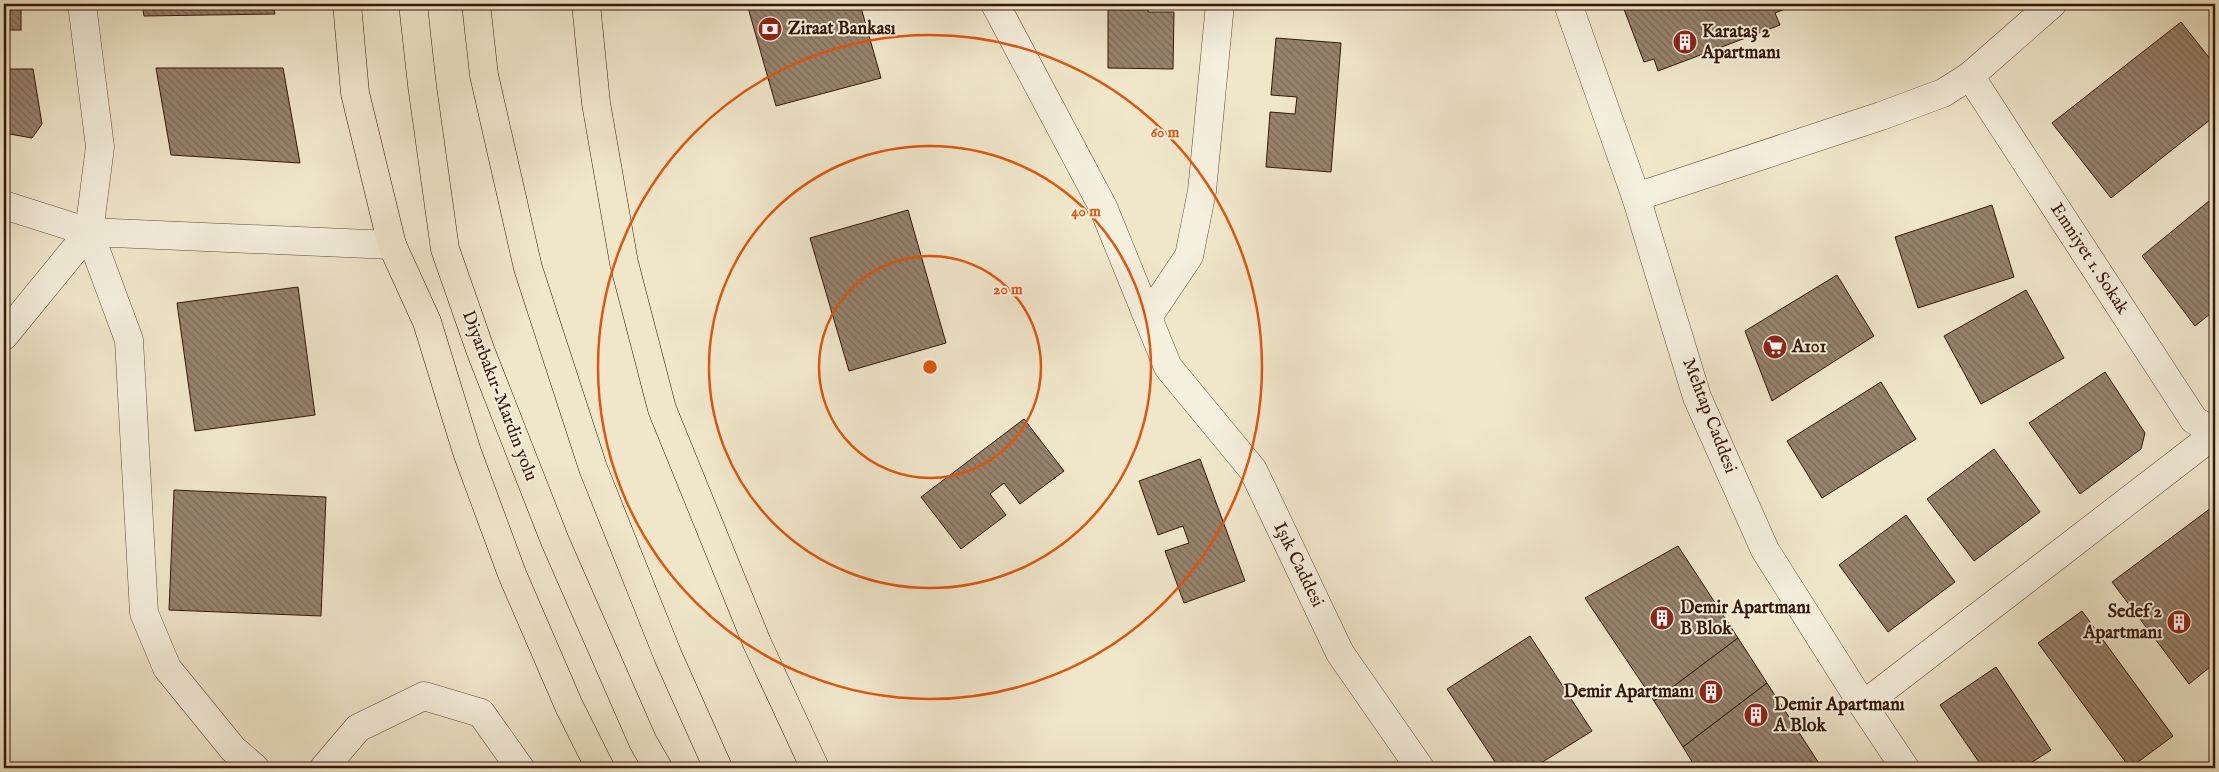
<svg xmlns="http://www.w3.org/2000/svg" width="2219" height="772" font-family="'IM FELL English',serif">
  <defs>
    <pattern id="building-back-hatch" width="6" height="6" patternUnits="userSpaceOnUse" patternTransform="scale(1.25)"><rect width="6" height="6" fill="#96836d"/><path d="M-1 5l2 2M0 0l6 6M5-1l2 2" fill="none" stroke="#7b6a58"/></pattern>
  </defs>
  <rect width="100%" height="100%" fill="#f0e7cb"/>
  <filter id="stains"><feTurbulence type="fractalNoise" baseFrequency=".004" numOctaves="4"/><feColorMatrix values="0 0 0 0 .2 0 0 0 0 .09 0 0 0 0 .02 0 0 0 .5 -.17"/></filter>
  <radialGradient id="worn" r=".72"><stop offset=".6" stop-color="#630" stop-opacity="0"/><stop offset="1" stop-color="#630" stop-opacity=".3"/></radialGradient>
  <g fill="url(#building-back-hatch)" stroke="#341707">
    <rect x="4" y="4" width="17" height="26"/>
    <polygon points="142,4 273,4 275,14 144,16"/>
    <polygon points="747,4 860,4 881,78 776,106"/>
    <polygon points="1108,4 1148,4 1148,12 1174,12 1173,69 1108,68"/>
    <polygon points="1622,4 1783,4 1785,9 1775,13 1780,25 1658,71 1654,59 1644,62"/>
    <polygon points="2181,22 2215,65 2215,116 2111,198 2052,123"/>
    <polygon points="1276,38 1341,43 1331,172 1266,167 1270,112 1295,114 1297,97 1271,95"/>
    <polygon points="156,68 283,68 300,163 171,155"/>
    <polygon points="4,69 33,69 42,124 32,138 4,133"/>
    <polygon points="2215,196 2215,310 2195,326 2142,256"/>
    <polygon points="1992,205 2014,277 1918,308 1895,237"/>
    <polygon points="908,210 946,343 849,371 810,238"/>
    <polygon points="1837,275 1874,336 1772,401 1745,331"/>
    <polygon points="298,287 315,415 195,431 177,303"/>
    <polygon points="2026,290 2064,358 1981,404 1944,336"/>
    <polygon points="2105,372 2145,433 2141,449 2080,494 2029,423"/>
    <polygon points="1881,382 1916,439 1822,498 1787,441"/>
    <polygon points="1024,419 1064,471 1020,504 1004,483 990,494 1006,515 961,549 921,497"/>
    <polygon points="1994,449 2040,512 1974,561 1927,499"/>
    <polygon points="1200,459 1245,581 1184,603 1165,551 1189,543 1183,526 1158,535 1139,481"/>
    <polygon points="174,490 326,497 321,616 169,610"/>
    <polygon points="2215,505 2215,663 2189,684 2112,582"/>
    <polygon points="1906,515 1955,582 1888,632 1839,565"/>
    <polygon points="1678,546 1738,638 1654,701 1585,598"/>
    <polygon points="2082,611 2173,736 2130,768 2038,643"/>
    <polygon points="1530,636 1592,731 1533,768 1499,768 1447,689"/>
    <polygon points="1738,638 1767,683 1683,747 1654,701"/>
    <polygon points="1996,667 2051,750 2023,768 1983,768 1940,705"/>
    <polygon points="1767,683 1822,768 1696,768 1683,747"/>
    <polygon points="2215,754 2215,768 2205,768"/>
  </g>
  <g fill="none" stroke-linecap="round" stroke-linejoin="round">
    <defs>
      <g id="minor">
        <polyline points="995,4 1103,207 1168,367 1253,470 1340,653 1420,768"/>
        <polyline points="1568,4 1636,197 1697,397 1765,550 1863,705 1905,768"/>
        <polyline points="1970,76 2194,420 2215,433"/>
        <polyline points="1636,197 1881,116 1943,93 1970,76 2052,4"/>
        <polyline points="4,205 89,232 392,245"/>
        <polyline points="89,232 129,340 144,613 167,668 233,749 255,768"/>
        <polyline points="1148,317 1189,256 1202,191 1220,4"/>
        <polyline points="4,336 89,232 100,147 82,4"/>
        <polyline points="1863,705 2215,434"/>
        <polyline points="324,768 358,728 424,696 481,713 520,768"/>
      </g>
      <g id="highway">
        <polyline points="347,4 355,93 392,245 427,322 467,452 512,574 569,706 600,768"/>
        <polyline points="413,4 422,85 445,249 481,352 555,541 643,742 658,768"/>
        <polyline points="476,4 484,75 528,268 593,468 668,656 718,768"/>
        <polyline points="586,4 596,103 624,263 662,409 757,643 815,768"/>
      </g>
    </defs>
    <use href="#minor" stroke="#634b38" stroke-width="29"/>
    <use href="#highway" stroke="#341707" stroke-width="29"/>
    <use href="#minor" stroke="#f5efdd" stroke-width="28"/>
    <use href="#highway" stroke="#f0e7cb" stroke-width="28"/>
  </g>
  <g fill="none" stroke="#df560c" stroke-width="2.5">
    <circle cx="930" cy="367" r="111"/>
    <circle cx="930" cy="367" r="221"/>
    <circle cx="930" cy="367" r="332"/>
  </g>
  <defs>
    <symbol id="bank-disc" viewBox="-11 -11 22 22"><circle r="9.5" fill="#8f2418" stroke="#f5efdd"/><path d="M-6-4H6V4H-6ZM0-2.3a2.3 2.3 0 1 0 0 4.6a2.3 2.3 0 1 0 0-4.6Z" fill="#fff"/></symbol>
    <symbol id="building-disc" viewBox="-11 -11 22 22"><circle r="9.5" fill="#8f2418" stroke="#f5efdd"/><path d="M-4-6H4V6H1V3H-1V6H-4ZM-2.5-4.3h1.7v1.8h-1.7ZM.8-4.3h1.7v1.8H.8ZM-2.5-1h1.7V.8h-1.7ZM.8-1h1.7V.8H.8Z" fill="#fff"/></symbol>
    <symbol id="supermarket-disc" viewBox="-11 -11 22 22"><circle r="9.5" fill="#8f2418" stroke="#f5efdd"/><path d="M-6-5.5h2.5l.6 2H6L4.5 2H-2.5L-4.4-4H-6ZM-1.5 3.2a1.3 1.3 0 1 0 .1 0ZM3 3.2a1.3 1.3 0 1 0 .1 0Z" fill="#fff"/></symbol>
  </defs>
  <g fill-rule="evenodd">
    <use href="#bank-disc" x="756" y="15" width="28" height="28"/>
    <use href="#building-disc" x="1671" y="28" width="28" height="28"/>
    <use href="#supermarket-disc" x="1761" y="333" width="28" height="28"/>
    <use href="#building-disc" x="1648" y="604" width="28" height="28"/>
    <use href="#building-disc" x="2165" y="608" width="28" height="28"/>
    <use href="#building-disc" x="1697" y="678" width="28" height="28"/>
    <use href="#building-disc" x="1742" y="701" width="28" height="28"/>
  </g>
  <g text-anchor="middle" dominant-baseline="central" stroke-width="4" stroke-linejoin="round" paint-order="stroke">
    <g font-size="18" font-weight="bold" fill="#341707" stroke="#f5efdd" text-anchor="start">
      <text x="788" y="29">Ziraat Bankası</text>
      <text x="1702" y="32">Karataş 2<tspan x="1702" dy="21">Apartmanı</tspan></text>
      <text x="1792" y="347">A101</text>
      <text x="1680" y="608">Demir Apartmanı<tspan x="1680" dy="21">B Blok</tspan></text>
      <text x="2162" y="612" text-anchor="end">Sedef 2<tspan x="2162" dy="21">Apartmanı</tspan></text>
      <text x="1694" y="692" text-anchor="end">Demir Apartmanı</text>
      <text x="1774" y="705">Demir Apartmanı<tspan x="1774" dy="21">A Blok</tspan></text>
    </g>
    <g font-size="18" fill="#341707" stroke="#f5efdd">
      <text transform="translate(2089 259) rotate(57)">Emniyet 1. Sokak</text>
      <text transform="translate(499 396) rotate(69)">Diyarbakır-Mardin yolu</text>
      <text transform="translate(1709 416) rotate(69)">Mehtap Caddesi</text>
      <text transform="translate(1298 565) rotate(64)">Işık Caddesi</text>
    </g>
  </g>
  <circle cx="930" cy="367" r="8" fill="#df560c" stroke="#f5efdd" stroke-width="2.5"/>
  <g font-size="15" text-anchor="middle" font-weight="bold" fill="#df560c" stroke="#f5efdd" stroke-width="4" stroke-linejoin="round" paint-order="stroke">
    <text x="1165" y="137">60 m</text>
    <text x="1086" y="216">40 m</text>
    <text x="1008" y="294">20 m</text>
  </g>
  <rect width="2219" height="772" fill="none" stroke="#f0e7cb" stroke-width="20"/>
  <rect x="5" y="5" width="2209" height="762" fill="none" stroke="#341707" stroke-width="2.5"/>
  <rect x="10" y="10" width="2199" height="752" fill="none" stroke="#341707"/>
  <rect width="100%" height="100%" filter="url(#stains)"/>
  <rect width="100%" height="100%" fill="url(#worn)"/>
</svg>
